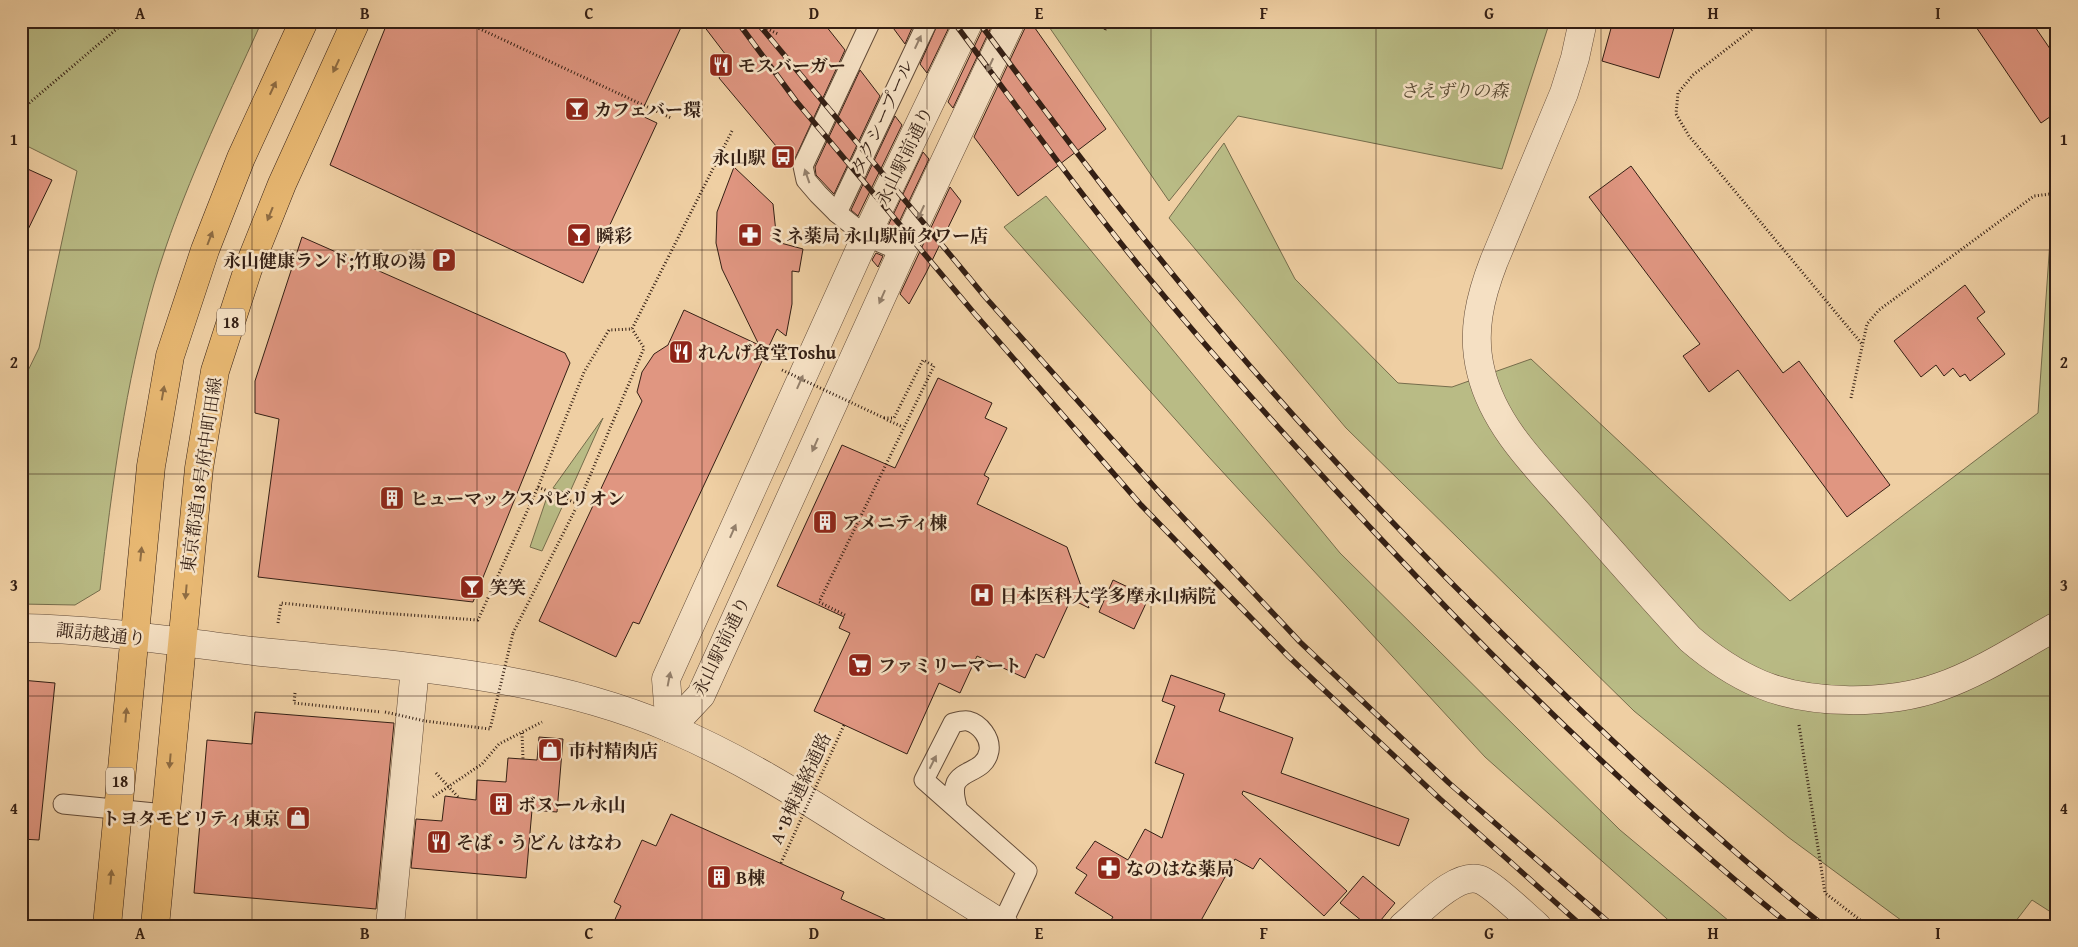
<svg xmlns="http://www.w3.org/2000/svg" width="2078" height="947" font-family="'Gentium Book Plus','Noto Serif JP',serif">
  <rect width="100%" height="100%" fill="#efcfa3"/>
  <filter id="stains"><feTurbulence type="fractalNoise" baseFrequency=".004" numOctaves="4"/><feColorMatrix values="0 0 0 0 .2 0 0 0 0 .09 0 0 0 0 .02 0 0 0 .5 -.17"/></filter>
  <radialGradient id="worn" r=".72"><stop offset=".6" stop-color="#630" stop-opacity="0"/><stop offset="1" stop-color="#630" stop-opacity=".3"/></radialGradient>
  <g fill="#b9bb85" stroke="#766d4c">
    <path d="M21 21H262C223 107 181 193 154 284 125 384 112 487 100 590L75 605 21 604V385L39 348 77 171 21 143Z"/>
    <polygon points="1045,21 1550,21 1502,169 1238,116 1169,201"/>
    <polygon points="1224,143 1295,279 1398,383 1452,387 1531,359 1790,601 2038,413 2052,212 2057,208 2057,916 2032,900 2012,926 1909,926 1788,837 1634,711 1346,428 1169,218"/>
    <polygon points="1046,196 1340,553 1620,830 1735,926 1675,926 1485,757 1208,456 1004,227"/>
    <polygon points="603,418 569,494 553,488"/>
    <polygon points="547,497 563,505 542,551 530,547"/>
  </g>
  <g fill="#e09681" stroke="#341f14">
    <polygon points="388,21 684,21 640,115 657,123 583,283 330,165"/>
    <polygon points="700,21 822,21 845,50 792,165 719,78 729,59"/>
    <polygon points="888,21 915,21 905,44"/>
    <polygon points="939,21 952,21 927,73 920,64"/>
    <polygon points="984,21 994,21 953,108 948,102 983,28"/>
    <polygon points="1026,21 1030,21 1106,129 1018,196 974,137 1025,28"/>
    <polygon points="1613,21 1676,21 1659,78 1602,61"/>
    <polygon points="1972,21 2031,21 2057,59 2057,112 2041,123"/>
    <polygon points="860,70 880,96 834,194 816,175 815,167"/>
    <polygon points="895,116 902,125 858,216 851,210"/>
    <polygon points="923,152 929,159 893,235 885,232"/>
    <polygon points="21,166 52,180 21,244"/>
    <polygon points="1631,166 1783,373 1799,361 1890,485 1847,517 1738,370 1709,392 1683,356 1700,344 1589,197"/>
    <polygon points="734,167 773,204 777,242 803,249 799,272 792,271 792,304 786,336 777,329 639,624 633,622 616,657 539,621 642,401 637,392 642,372 654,354 668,345 684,310 759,345 722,269 716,243 717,212"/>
    <polygon points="950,187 961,201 926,273 909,304 900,294"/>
    <polygon points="302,237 565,353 570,363 473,602 258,577 279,419 255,413 255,381"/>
    <polygon points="876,253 883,256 878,267 872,260"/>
    <polygon points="1965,285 1985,312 1977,318 2005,354 1970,381 1965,374 1960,377 1953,368 1944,376 1936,365 1921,377 1894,341"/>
    <polygon points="938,378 992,403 985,418 1007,428 984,475 989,478 977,504 1067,547 1089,608 1071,599 1044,658 1036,654 1025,678 977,656 960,693 939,683 907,754 814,711 850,633 839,628 844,617 777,586 842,445 895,468"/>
    <polygon points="1113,580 1149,597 1134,629 1099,612"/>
    <polygon points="1171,675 1225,694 1219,711 1293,738 1281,773 1409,819 1399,846 1243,791 1242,794 1347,891 1324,916 1260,858 1253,869 1235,859 1198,926 1107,926 1113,917 1075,893 1087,875 1076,868 1095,841 1128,860 1145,829 1162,838 1184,774 1155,763 1175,706 1162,701"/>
    <polygon points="21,680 55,683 39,840 21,839"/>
    <polygon points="255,712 394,723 376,909 194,893 207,740 252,744"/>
    <polygon points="539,737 563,739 557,812 532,810 526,878 411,868 416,819 442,821 445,796 476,800 477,780 506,782 508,758 537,760"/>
    <polygon points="671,814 844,892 841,899 900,926 612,926 621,906 614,902 642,840 656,846"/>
    <polygon points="1363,876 1395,903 1376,926 1368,926 1340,903"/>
  </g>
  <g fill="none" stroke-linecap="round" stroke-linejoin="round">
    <defs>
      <g id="service">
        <polyline points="871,21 803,166 806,180 818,194 837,213 866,236 902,252"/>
        <polyline points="837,213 928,21"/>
        <polyline points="63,804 165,814"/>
        <path d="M958 810C956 802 952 792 956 783 963 769 985 772 989 751 991 738 980 724 968 721 964 720 957 722 953 723L924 780 1027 871 1002 924"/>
      </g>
      <g id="minor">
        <polyline points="390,926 415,668"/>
        <path d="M1403 926C1421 911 1459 868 1483 881 1499 890 1522 913 1537 926"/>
      </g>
      <g id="tertiary">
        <path d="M1583 21 1575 58 1564 93 1494 261C1480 297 1471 333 1481 372 1495 430 1543 473 1581 517 1617 558 1653 599 1690 639 1711 657 1734 673 1760 684 1810 705 1888 705 1939 687 1980 673 2019 647 2057 626"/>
        <path d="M21 628C102 629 183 643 262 652 400 666 541 673 670 728 736 756 798 794 858 833 907 864 956 895 1005 926"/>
        <polyline points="670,728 701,695 902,252 1011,21"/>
        <polyline points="670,728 666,679 866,236 969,21"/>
      </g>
      <g id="primary">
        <polyline points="107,926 151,466 170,356 205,250 241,158 304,21"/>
        <polyline points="155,926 199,468 215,371 248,269 282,184 356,21"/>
      </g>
    </defs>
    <use href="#service" stroke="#634b38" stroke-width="21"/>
    <use href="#minor" stroke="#634b38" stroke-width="29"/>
    <use href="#tertiary" stroke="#634b38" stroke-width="29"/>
    <use href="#primary" stroke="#341f14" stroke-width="29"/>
    <g stroke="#341f14" stroke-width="3" stroke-dasharray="1 2.5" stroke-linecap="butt">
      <polyline points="463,21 671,118"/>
      <polyline points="751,21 778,34"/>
      <polyline points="1763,21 1693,75 1678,93 1676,114 1689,136 1862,344"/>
      <polyline points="1105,30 1109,21"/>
      <polyline points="21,110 126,21"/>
      <polyline points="1851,398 1867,324 1879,310 2034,196 2050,194 2057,188"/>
      <polyline points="887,420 903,427"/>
      <polyline points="538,487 578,504"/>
      <polyline points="845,615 819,602 934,366 923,360 894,418 884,418"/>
      <polyline points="278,623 281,603 382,613 478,620 538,487 584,372 609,330 632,329 733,129"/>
      <polyline points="513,633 578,504 644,348 632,329"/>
      <polyline points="295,693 294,703 381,712"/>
      <polyline points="1799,725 1825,893 1868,926"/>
      <polyline points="522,733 523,759"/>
      <polyline points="436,773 459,798"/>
      <polyline points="433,797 482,764 499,744 542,722"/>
    </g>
    <use href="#service" stroke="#f5e0c3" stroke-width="19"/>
    <use href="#minor" stroke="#f5e0c3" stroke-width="28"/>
    <use href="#tertiary" stroke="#f5e0c3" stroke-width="28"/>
    <use href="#primary" stroke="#e8b872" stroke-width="28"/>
    <defs>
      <g id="rail">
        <polyline points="737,21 796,101 974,313 1141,505 1289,657 1440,799 1582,926"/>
        <polyline points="756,21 986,298 1160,493 1300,642 1449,783 1613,926"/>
        <path d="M953 21C1024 116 1093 212 1169 302 1237 383 1308 461 1380 538 1509 676 1644 808 1791 926"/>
        <path d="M978 21C1045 111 1112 201 1184 288 1290 417 1404 538 1523 654 1619 749 1718 841 1824 926"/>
      </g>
    </defs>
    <use href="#rail" stroke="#341f14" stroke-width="5.5"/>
    <use href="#rail" stroke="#f5e0c3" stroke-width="4" stroke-dasharray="11" stroke-linecap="butt"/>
    <g stroke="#341f14" stroke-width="3" stroke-dasharray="1 2.5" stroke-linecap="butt">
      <polyline points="782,370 884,418"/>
      <polyline points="385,712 425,721 490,729 513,633"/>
      <polyline points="781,863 844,725"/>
    </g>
  </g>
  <defs><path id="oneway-solid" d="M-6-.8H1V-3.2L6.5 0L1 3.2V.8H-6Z" transform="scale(1.25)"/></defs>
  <g fill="#94806c">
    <use href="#oneway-solid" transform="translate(918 42) rotate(-65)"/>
    <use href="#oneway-solid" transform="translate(990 65) rotate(115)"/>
    <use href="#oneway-solid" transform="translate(807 176) rotate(-109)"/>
    <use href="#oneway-solid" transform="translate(921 212) rotate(115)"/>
    <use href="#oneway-solid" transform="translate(882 297) rotate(114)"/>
    <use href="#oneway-solid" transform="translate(800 382) rotate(-66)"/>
    <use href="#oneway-solid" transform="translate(815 445) rotate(114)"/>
    <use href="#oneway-solid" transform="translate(733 531) rotate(-66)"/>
    <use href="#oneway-solid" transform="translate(669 679) rotate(-79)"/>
    <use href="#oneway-solid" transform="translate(933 762) rotate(-63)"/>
  </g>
  <g fill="#8e6c43">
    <use href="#oneway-solid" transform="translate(336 66) rotate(115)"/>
    <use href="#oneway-solid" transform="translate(273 88) rotate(-65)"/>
    <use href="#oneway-solid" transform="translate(270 214) rotate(112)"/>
    <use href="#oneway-solid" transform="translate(210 238) rotate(-69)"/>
    <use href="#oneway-solid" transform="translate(163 393) rotate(-80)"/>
    <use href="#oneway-solid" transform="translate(141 554) rotate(-84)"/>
    <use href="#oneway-solid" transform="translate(186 592) rotate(95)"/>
    <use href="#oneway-solid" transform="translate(126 715) rotate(-85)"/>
    <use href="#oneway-solid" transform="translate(170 761) rotate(95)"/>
    <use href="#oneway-solid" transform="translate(111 877) rotate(-85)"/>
  </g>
  <path fill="none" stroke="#341f14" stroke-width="1" stroke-opacity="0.55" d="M252 21V926M477 21V926M702 21V926M927 21V926M1151 21V926M1376 21V926M1601 21V926M1826 21V926M21 250H2057M21 474H2057M21 696H2057"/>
  <defs>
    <symbol id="restaurant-square" viewBox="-11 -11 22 22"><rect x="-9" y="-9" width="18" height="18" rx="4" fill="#8f2418" stroke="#f5e0c3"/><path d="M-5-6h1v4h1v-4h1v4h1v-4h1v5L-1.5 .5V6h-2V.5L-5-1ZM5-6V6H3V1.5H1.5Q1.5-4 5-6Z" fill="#fff"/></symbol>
    <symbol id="bar-square" viewBox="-11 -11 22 22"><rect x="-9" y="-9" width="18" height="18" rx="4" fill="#8f2418" stroke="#f5e0c3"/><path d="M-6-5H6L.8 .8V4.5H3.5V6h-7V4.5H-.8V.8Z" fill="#fff"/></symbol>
    <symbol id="bus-square" viewBox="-11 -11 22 22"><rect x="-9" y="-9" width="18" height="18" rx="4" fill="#8f2418" stroke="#f5e0c3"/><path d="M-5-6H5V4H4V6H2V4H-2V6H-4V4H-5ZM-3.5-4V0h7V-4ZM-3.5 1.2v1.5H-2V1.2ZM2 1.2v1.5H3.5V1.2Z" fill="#fff"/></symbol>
    <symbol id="pharmacy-square" viewBox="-11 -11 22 22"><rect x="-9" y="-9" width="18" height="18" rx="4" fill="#8f2418" stroke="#f5e0c3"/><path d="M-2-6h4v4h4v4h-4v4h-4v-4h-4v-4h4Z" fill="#fff"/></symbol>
    <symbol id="parking-square" viewBox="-11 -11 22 22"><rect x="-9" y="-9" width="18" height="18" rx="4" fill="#8f2418" stroke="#f5e0c3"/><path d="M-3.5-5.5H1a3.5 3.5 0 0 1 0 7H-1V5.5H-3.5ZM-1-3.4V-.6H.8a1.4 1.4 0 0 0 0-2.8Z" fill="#fff"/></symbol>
    <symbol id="building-square" viewBox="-11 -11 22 22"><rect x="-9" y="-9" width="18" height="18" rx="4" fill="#8f2418" stroke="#f5e0c3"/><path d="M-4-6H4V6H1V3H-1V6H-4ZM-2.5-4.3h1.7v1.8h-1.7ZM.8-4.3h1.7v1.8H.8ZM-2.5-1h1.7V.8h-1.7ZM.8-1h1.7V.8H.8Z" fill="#fff"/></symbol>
    <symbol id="hospital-square" viewBox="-11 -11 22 22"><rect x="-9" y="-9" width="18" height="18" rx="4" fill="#8f2418" stroke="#f5e0c3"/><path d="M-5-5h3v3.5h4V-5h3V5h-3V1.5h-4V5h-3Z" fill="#fff"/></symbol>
    <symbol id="supermarket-square" viewBox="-11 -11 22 22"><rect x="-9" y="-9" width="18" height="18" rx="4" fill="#8f2418" stroke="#f5e0c3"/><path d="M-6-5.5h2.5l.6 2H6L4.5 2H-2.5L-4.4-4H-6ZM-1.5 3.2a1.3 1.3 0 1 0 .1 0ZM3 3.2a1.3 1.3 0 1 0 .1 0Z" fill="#fff"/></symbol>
    <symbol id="shop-square" viewBox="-11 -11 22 22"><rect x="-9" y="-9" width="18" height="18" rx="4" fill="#8f2418" stroke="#f5e0c3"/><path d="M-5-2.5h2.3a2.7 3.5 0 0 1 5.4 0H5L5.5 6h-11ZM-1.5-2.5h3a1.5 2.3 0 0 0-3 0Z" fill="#fff"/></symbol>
  </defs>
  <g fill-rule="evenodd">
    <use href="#restaurant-square" x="707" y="51" width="28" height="28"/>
    <use href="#bar-square" x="563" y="95" width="28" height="28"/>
    <use href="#bus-square" x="769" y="143" width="28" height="28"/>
    <use href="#bar-square" x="565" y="221" width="28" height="28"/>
    <use href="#pharmacy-square" x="736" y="221" width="28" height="28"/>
    <use href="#parking-square" x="430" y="246" width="28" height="28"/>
    <use href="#restaurant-square" x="667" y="338" width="28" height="28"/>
    <use href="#building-square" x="378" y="484" width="28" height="28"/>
    <use href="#building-square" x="811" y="508" width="28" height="28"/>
    <use href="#bar-square" x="458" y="573" width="28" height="28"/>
    <use href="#hospital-square" x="968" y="581" width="28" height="28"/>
    <use href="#supermarket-square" x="846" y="651" width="28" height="28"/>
    <use href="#shop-square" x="536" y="736" width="28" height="28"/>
    <use href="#building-square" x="487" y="790" width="28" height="28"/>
    <use href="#shop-square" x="284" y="804" width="28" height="28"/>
    <use href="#restaurant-square" x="425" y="828" width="28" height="28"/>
    <use href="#pharmacy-square" x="1095" y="854" width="28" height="28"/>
    <use href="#building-square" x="705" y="863" width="28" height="28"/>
  </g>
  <g text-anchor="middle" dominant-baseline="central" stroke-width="5" stroke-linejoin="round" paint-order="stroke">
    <g fill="#f5e0c3" stroke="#6e5948" stroke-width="1">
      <rect x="217" y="308.5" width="28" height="27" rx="4"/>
      <rect x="106" y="767.5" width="28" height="27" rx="4"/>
    </g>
    <g font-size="16" font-weight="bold" fill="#341f14">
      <text x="231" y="322">18</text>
      <text x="120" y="781">18</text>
    </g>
    <g font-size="18" font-weight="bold" fill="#341f14" stroke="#f5e0c3" text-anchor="start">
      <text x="738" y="65">モスバーガー</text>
      <text x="594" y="109">カフェバー環</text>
      <text x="766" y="157" text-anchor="end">永山駅</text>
      <text x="596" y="235">瞬彩</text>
      <text x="768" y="235">ミネ薬局 永山駅前タワー店</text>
      <text x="426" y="260" text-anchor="end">永山健康ランド;竹取の湯</text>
      <text x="698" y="352">れんげ食堂Toshu</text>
      <text x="410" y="498">ヒューマックスパビリオン</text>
      <text x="842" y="522">アメニティ棟</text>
      <text x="490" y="587">笑笑</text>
      <text x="1000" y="595">日本医科大学多摩永山病院</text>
      <text x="878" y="665">ファミリーマート</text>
      <text x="568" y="750">市村精肉店</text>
      <text x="518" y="804">ボヌール永山</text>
      <text x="280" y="818" text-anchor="end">トヨタモビリティ東京</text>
      <text x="456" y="842">そば・うどん はなわ</text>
      <text x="1126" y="868">なのはな薬局</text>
      <text x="736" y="877">B棟</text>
    </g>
    <g font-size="18" font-style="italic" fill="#554630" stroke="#f5e0c3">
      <text x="1454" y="90">さえずりの森</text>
    </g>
    <g font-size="18" fill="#341f14" stroke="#f5e0c3">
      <text transform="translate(882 117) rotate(-65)">タクシープール</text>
      <text transform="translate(904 156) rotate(-64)">永山駅前通り</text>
      <text transform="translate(201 475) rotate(-82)">東京都道18号府中町田線</text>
      <text transform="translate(101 634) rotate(6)">諏訪越通り</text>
      <text transform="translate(721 646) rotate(-64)">永山駅前通り</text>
      <text transform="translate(800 788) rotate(-65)">A･B棟連絡通路</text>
    </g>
  </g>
  <rect width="2078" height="947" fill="none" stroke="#efcfa3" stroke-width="55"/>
  <rect x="28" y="28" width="2022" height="892" fill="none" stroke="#341f14" stroke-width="2"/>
  <g font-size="16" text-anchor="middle" font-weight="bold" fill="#341f14">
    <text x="140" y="19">A</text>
    <text x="365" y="19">B</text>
    <text x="589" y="19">C</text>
    <text x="814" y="19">D</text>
    <text x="1039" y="19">E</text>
    <text x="1264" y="19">F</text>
    <text x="1489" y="19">G</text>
    <text x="1713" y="19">H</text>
    <text x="1938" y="19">I</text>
    <text x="14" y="145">1</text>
    <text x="2064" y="145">1</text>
    <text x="14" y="368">2</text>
    <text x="2064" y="368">2</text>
    <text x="14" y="591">3</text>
    <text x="2064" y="591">3</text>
    <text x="14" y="814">4</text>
    <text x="2064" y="814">4</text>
    <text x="140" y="939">A</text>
    <text x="365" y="939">B</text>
    <text x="589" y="939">C</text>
    <text x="814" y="939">D</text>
    <text x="1039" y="939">E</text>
    <text x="1264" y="939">F</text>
    <text x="1489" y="939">G</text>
    <text x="1713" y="939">H</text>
    <text x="1938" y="939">I</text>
  </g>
  <rect width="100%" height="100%" filter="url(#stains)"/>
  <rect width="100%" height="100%" fill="url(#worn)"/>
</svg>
